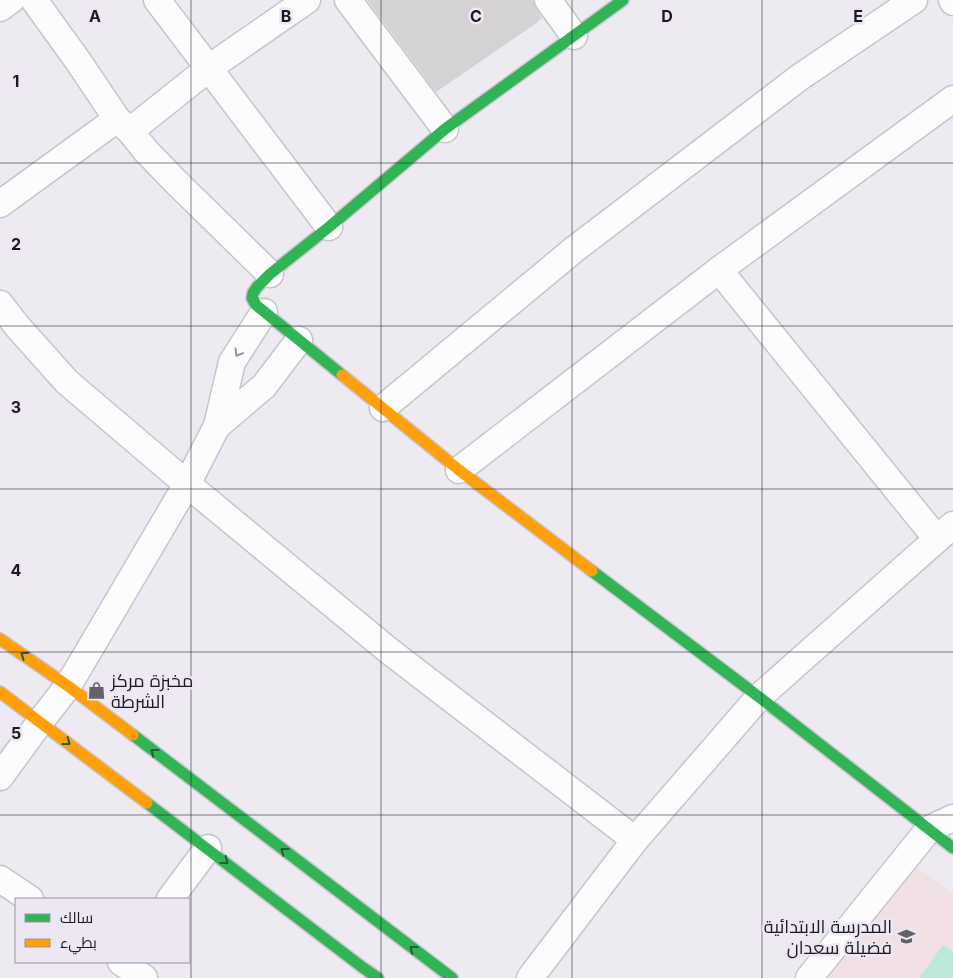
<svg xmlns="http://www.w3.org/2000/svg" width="953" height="978" font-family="Inter,Cairo,sans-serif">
  <rect width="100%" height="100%" fill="#edeaf1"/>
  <polygon fill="#f1e1e4" points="911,863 953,893 953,978 829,978"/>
  <polygon fill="#bae9d7" points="943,945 953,952 953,978 919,978"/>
  <polygon fill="#d5d2d3" points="367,0 533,0 536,8 542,18 538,21 538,22 436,92"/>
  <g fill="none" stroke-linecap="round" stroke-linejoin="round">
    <defs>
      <g id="street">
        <polyline points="34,0 78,61 117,119 130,131 146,151 175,181 270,274"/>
        <polyline points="157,0 329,227"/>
        <polyline points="348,0 445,129"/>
        <polyline points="548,0 574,36"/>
        <polyline points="952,0 953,2"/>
        <polyline points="0,8 11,0"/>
        <polyline points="130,131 209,68 307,0"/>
        <polyline points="0,204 117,119"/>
        <polyline points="719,270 937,539"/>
        <polyline points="0,304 17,326 67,382 187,484 388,650 635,840"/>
        <polyline points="383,408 576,248 800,77 914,0"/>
        <polyline points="217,426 264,386 299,340"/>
        <polyline points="459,470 719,270 953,99"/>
        <polyline points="0,777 40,722 68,686 187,484 217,426 232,362 264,312"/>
        <polyline points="0,879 30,899"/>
        <polyline points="170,899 208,848"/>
        <polyline points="121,962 144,978"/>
        <polyline points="530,978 635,840 759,697 953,525"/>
        <polyline points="809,978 929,829 953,818"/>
      </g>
      <g id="fast">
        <polyline points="342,375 256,305 252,298 253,293 257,287 270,274 329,227 445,129 623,0"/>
        <polyline points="592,571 759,697 953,848"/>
        <polyline points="133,735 452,978"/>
        <polyline points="147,803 362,967 378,978"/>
      </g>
      <g id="slow">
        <polyline points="342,375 459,470 592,571"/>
        <polyline points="0,639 68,686 133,735"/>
        <polyline points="0,692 147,803"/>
      </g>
    </defs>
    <use href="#street" stroke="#c7c5ca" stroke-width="29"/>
    <use href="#fast" stroke="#c7c5ca" stroke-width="14"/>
    <use href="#slow" stroke="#c7c5ca" stroke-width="14"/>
    <use href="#street" stroke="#fcfcfd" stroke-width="26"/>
    <use href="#fast" stroke="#30b455" stroke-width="11"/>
    <use href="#slow" stroke="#ff9f0a" stroke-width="11"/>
  </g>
  <defs><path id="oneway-chevron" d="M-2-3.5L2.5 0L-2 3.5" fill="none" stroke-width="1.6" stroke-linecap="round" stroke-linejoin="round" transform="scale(1.25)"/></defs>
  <use stroke="#979699" href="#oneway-chevron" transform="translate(238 353) rotate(122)"/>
  <g stroke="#245f37">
    <use href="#oneway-chevron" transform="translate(24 655) rotate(-145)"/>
    <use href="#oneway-chevron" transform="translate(67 742) rotate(37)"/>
    <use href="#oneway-chevron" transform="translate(154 752) rotate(-143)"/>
    <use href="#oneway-chevron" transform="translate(284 851) rotate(-143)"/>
    <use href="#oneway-chevron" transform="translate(225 861) rotate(38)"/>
    <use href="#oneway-chevron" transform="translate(413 949) rotate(-143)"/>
  </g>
  <path fill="none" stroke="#1b191e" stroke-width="1" stroke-opacity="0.55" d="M191 0V978M381 0V978M572 0V978M762 0V978M0 163H953M0 326H953M0 489H953M0 652H953M0 815H953"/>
  <defs>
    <symbol id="shop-bare" viewBox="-9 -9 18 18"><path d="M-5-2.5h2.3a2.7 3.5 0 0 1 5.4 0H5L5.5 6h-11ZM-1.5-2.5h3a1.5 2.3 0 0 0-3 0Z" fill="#646268" stroke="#ede7f4" stroke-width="2.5" paint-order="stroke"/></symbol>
    <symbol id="school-bare" viewBox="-9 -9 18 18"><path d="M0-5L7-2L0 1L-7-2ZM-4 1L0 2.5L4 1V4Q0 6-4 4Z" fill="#646268" stroke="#ede7f4" stroke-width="2.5" paint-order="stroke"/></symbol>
  </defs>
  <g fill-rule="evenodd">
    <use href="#shop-bare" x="84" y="678" width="25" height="25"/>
    <use href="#school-bare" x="894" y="924" width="25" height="25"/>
  </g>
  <g text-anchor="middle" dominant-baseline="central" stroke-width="5" stroke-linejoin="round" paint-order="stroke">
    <g font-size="18" fill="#1b191e" stroke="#ede7f4" text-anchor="start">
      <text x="111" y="680">مخبزة مركز<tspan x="111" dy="21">الشرطة</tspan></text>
      <text x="892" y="926" text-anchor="end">المدرسة الابتدائية<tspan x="892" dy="21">فضيلة سعدان</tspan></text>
    </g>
  </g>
  <g font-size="16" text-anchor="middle" font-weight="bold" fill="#1b191e" stroke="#ede7f4" stroke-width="5" stroke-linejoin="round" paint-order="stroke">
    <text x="95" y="22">A</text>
    <text x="286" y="22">B</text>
    <text x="476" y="22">C</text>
    <text x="667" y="22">D</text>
    <text x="858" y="22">E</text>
    <text x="16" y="87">1</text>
    <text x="16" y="250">2</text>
    <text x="16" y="413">3</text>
    <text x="16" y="576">4</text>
    <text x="16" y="739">5</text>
  </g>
  <rect x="15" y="898" width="175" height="65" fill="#ede7f4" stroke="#99959e"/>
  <rect x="25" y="914" width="25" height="8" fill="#30b455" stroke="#99959e"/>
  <text x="60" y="923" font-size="15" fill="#1b191e">سالك</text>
  <rect x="25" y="939" width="25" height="8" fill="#ff9f0a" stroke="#99959e"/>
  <text x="60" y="948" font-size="15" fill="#1b191e">بطيء</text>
</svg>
